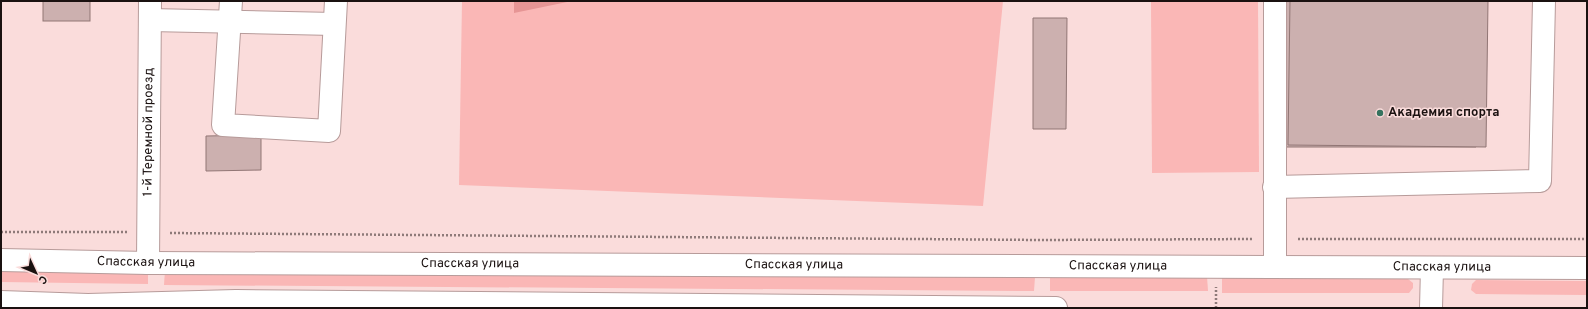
<svg xmlns="http://www.w3.org/2000/svg" width="1588" height="309" font-family="Overpass,sans-serif">
  <rect width="100%" height="100%" fill="#fadcdb"/>
  <g fill="#fab7b6">
    <polygon points="462,1 1003,1 983,206 459,185"/>
    <polygon points="1151,1 1258,1 1259,172 1152,173"/>
    <polygon points="1,268 148,271 148,284 1,282"/>
    <polygon points="165,270 1035,277 1034,291 164,285"/>
    <polygon points="1050,276 1207,276 1208,291 1050,291"/>
    <polygon points="1222,277 1408,279 1413,283 1413,288 1409,293 1222,293"/>
    <polygon points="1476,280 1587,281 1587,295 1476,294 1471,290 1472,284"/>
  </g>
  <polygon fill="#e69595" points="514,1 572,1 514,13"/>
  <g fill="#ccb0af" stroke="#917675">
    <rect x="43" y="1" width="47" height="20"/>
    <polygon points="1281,1 1476,1 1476,147 1282,147"/>
    <polygon points="1290,1 1488,1 1486,147 1288,145"/>
    <polygon points="1033,18 1067,18 1066,129 1033,129"/>
    <polygon points="261,135 261,170 206,171 206,136"/>
  </g>
  <g fill="none" stroke-linecap="round" stroke-linejoin="round">
    <defs>
      <g id="minor">
        <polyline points="231,1 223,125 329,131 336,1"/>
        <polyline points="1275,1 1275,267"/>
        <polyline points="150,20 334,24"/>
        <polyline points="1274,187 1540,181 1544,1"/>
        <path id="s1" d="M1 260 148 263 1587 268"/>
        <path id="s2" d="M148 263 150 1"/>
        <polyline points="1,302 88,305 236,301 1056,308"/>
        <polyline points="1431,308 1432,268"/>
      </g>
    </defs>
    <use href="#minor" stroke="#b79b9a" stroke-width="24"/>
    <g stroke="#8e7a79" stroke-width="2.5" stroke-dasharray="2 2" stroke-linecap="butt">
      <polyline points="1,232 127,232"/>
      <polyline points="170,233 1041,240 1253,239"/>
      <polyline points="1298,239 1587,239"/>
      <polyline points="1216,308 1216,287"/>
    </g>
    <use href="#minor" stroke="#fff" stroke-width="22"/>
  </g>
  <circle fill="#35725e" stroke="#fadcdb" stroke-width="1.5" cx="1380" cy="113" r="4"/>
  <g text-anchor="middle" dominant-baseline="central" stroke-width="3" stroke-linejoin="round" paint-order="stroke">
    <g font-size="13" font-weight="bold" fill="#1a1110" stroke="#fadcdb" text-anchor="start">
      <text x="1388" y="113">Академия спорта</text>
    </g>
    <g font-size="13" fill="#1a1110" stroke="#fadcdb">
      <text stroke="none"><textPath href="#s2" startOffset="131">1-й Теремной проезд</textPath></text>
      <text stroke="none"><textPath href="#s1" startOffset="145">Спасская улица</textPath></text>
      <text stroke="none"><textPath href="#s1" startOffset="469">Спасская улица</textPath></text>
      <text stroke="none"><textPath href="#s1" startOffset="793">Спасская улица</textPath></text>
      <text stroke="none"><textPath href="#s1" startOffset="1117">Спасская улица</textPath></text>
      <text stroke="none"><textPath href="#s1" startOffset="1441">Спасская улица</textPath></text>
    </g>
  </g>
  <rect width="1588" height="309" fill="none" stroke="#1a1110" stroke-width="4"/>
  <g transform="translate(36 273) rotate(134)" stroke="#fadcdb" stroke-width="3" paint-order="stroke">
  <path d="M0-3L7 15L0 10L-7 15Z" fill="#1a1110"/>
  <text y="-6" font-size="11" font-weight="bold" text-anchor="middle" fill="#1a1110">С</text>
  </g>
</svg>
